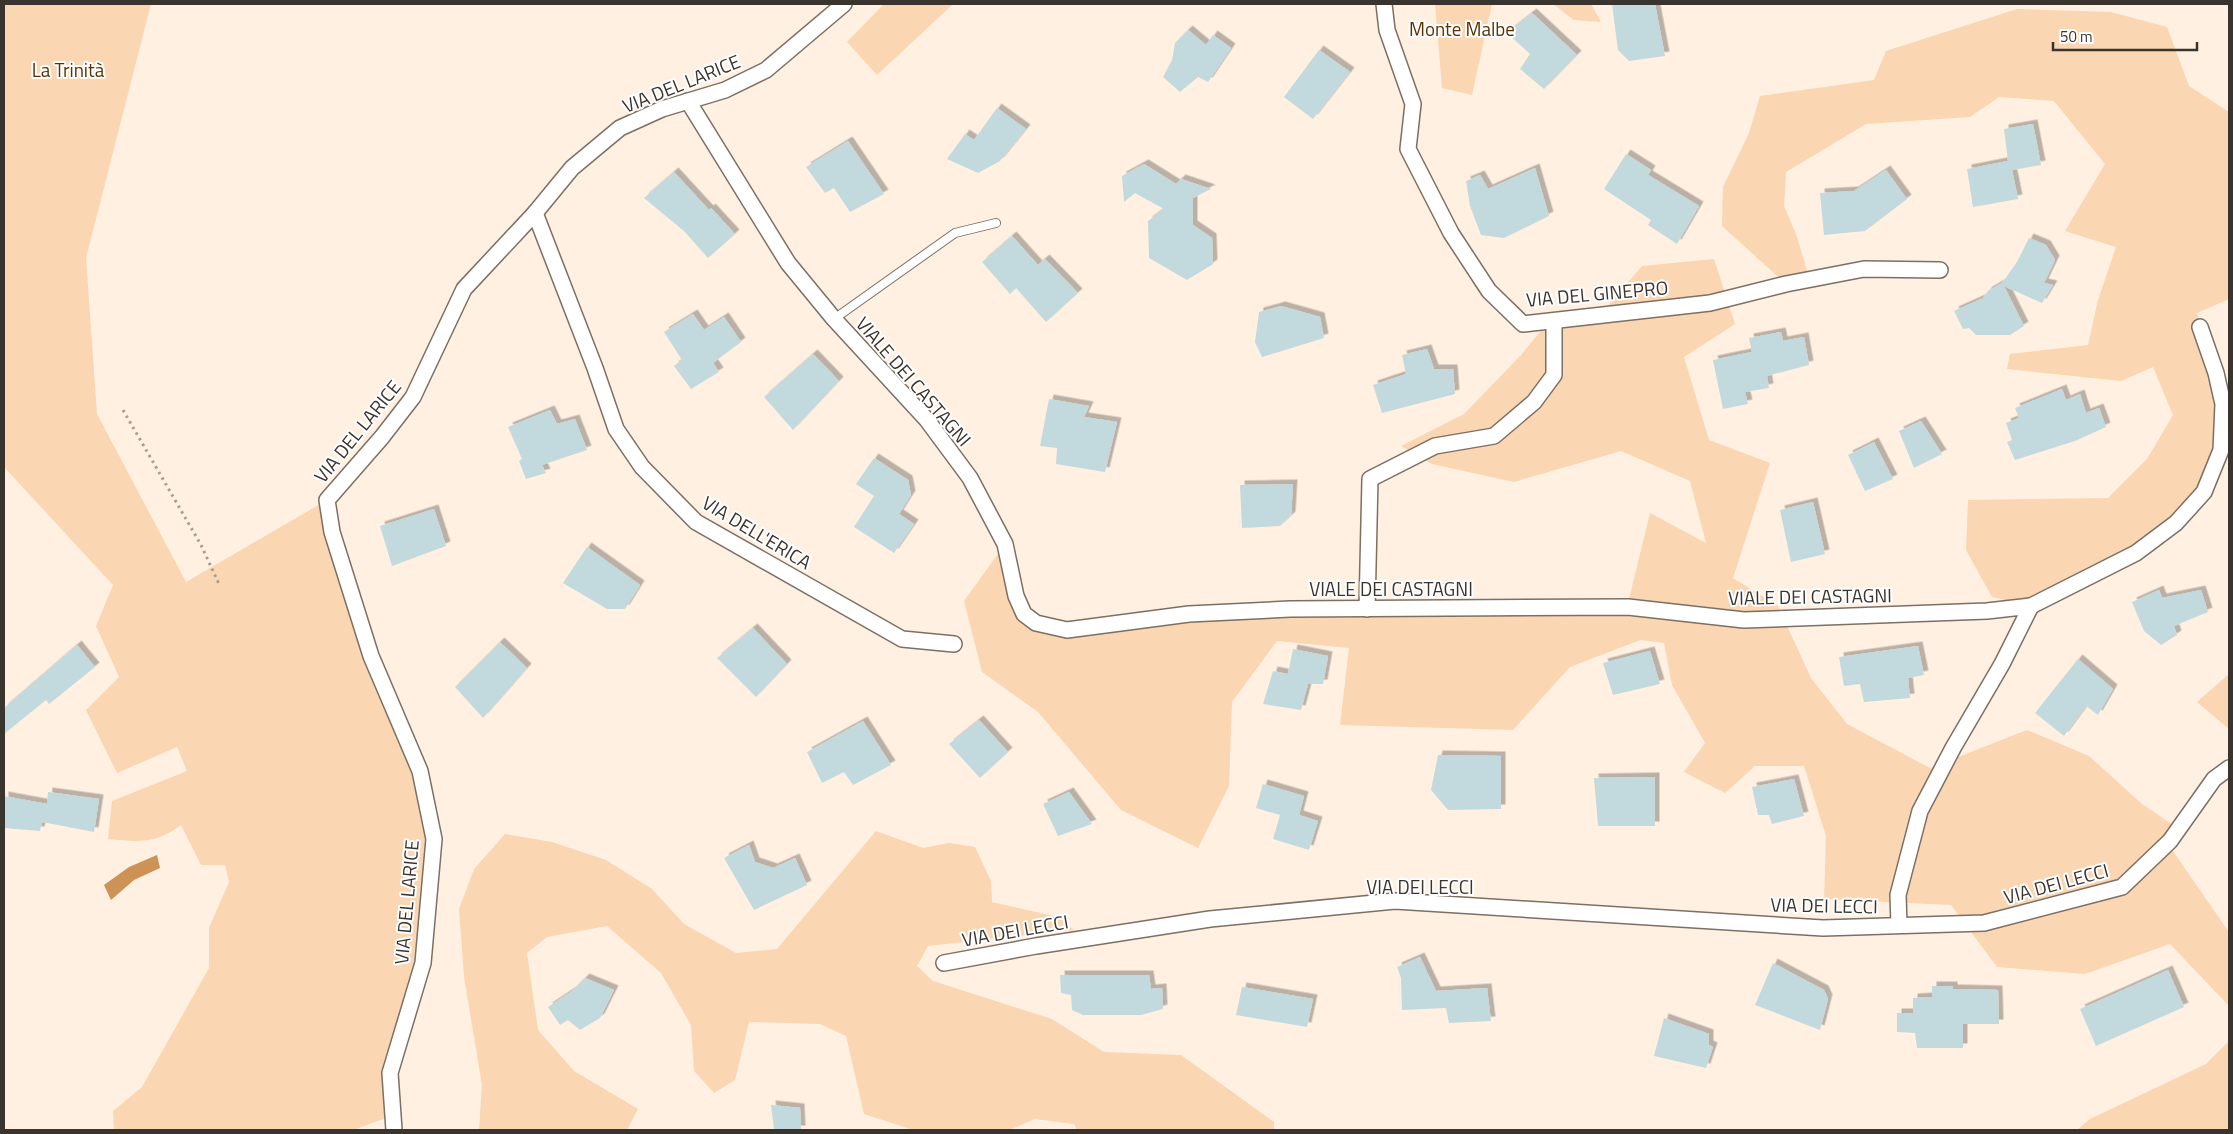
<svg xmlns="http://www.w3.org/2000/svg" width="2233" height="1134" font-family="'Titillium Web',sans-serif">
  <defs>
    <filter id="shadow"><feDropShadow dx="4.5" dy="-4.5" stdDeviation="0" flood-color="#0004"/></filter>
  </defs>
  <rect width="100%" height="100%" fill="#fff0e2"/>
  <g fill="#fad6b2">
    <path d="M4 4H151L86 258 97 414 186 582 327 500 367 644 420 771 433 847 423 963 390 1073 394 1115 353 1130H114L113 1111 142 1087 209 968V928L229 882 225 865H201L181 825C156 844 138 842 108 839L112 801 187 771 177 747 117 773 86 710 119 677 96 626 113 585 4 467Z"/>
    <polygon points="884,4 952,5 877,75 847,42"/>
    <polygon points="1435,4 1492,4 1472,95 1442,88"/>
    <polygon points="1553,4 1591,4 1601,22 1574,20"/>
    <polygon points="2017,9 2111,12 2167,27 2189,86 2229,112 2229,299 2197,313 2216,373 2221,450 2204,492 2172,526 2031,606 1992,597 1966,550 1968,500 2108,498 2147,459 2173,415 2153,367 2121,381 2007,369 2010,354 2088,345 2098,300 2116,247 2065,231 2105,164 2054,101 1999,97 1970,117 1866,124 1786,172 1784,206 1796,234 1810,280 1786,284 1722,226 1723,187 1749,133 1760,96 1874,80 1886,51"/>
    <polygon points="1714,259 1735,324 1684,357 1709,440 1770,463 1733,578 1778,606 1811,678 1847,724 1930,768 2027,730 2089,756 2142,804 2179,829 2168,844 2229,932 2229,1006 2170,944 2085,974 1997,967 1951,905 1824,899 1826,836 1804,766 1755,766 1725,793 1684,772 1705,743 1672,685 1664,643 1640,640 1570,667 1513,730 1340,725 1349,648 1277,641 1232,702 1229,786 1198,848 1121,810 1038,712 982,672 964,601 1005,544 1024,613 1067,630 1189,614 1627,607 1650,513 1706,543 1690,481 1621,451 1514,482 1432,464 1401,446 1464,414 1521,355 1548,322 1599,316 1642,266"/>
    <polygon points="2229,674 2229,729 2197,702"/>
    <polygon points="876,831 923,848 949,843 975,847 991,881 992,902 1058,917 1074,930 928,946 917,966 933,981 1052,1019 1104,1052 1181,1055 1274,1122 1274,1130 1077,1130 1074,1124 1035,1119 1009,1130 913,1130 864,1114 846,1036 820,1024 749,1022 735,1080 714,1093 694,1071 691,1025 661,973 607,926 547,937 527,953 538,1030 574,1071 638,1109 627,1130 479,1130 482,1085 464,977 459,909 474,869 505,834 552,842 606,860 652,889 684,924 736,953 777,949"/>
    <polygon points="2229,1041 2229,1130 2077,1130 2090,1119 2206,1064"/>
  </g>
  <polygon fill="#cc9256" points="157,855 160,868 134,880 111,900 104,885 129,867"/>
  <g fill="#c2dadd" filter="url(#shadow)">
    <polygon points="1612,4 1655,4 1665,56 1629,61 1618,50"/>
    <polygon points="1532,13 1577,55 1544,89 1520,69 1530,54 1507,33"/>
    <polygon points="1188,30 1206,45 1213,35 1231,48 1208,82 1198,77 1180,92 1163,77 1172,60 1175,43"/>
    <polygon points="1319,50 1350,72 1313,119 1284,97"/>
    <polygon points="997,108 1026,129 1000,161 978,173 947,159 965,134 974,140"/>
    <polygon points="2033,124 2041,165 2012,170 2018,199 1973,207 1967,169 2008,161 2004,129"/>
    <polygon points="848,141 884,194 850,212 834,188 825,193 806,167"/>
    <polygon points="1626,154 1651,170 1648,175 1699,206 1677,244 1648,225 1651,220 1604,189"/>
    <polygon points="1144,164 1176,184 1181,179 1211,189 1193,198 1193,225 1212,238 1213,264 1187,280 1149,258 1148,221 1164,209 1135,193 1124,202 1122,176"/>
    <polygon points="1535,168 1549,216 1504,238 1481,235 1470,206 1466,181 1480,175 1488,189"/>
    <polygon points="1886,170 1907,199 1865,231 1824,235 1820,193 1854,191"/>
    <polygon points="674,172 709,210 711,208 735,234 708,258 684,231 644,198"/>
    <polygon points="1012,236 1038,265 1045,259 1078,293 1046,322 1016,288 1010,294 982,262"/>
    <polygon points="2029,238 2046,245 2055,260 2044,283 2053,285 2042,303 2004,286 2024,326 2010,335 1976,335 1969,328 1963,329 1954,311 1983,298 1988,291 2002,283 2017,262"/>
    <polygon points="1281,306 1320,317 1324,338 1262,357 1255,342 1259,312"/>
    <polygon points="693,314 704,330 724,317 741,342 713,363 719,372 691,389 674,366 682,360 664,332"/>
    <polygon points="1781,332 1783,341 1804,337 1809,365 1767,376 1769,388 1745,392 1748,404 1723,409 1713,360 1752,352 1749,338"/>
    <polygon points="1427,349 1434,369 1453,369 1455,394 1382,413 1373,385 1406,374 1402,355"/>
    <polygon points="813,354 839,381 793,430 764,397"/>
    <polygon points="2062,389 2066,400 2080,394 2086,413 2099,408 2106,427 2075,441 2015,460 2007,442 2012,440 2006,423 2019,418 2015,408"/>
    <polygon points="1049,399 1089,406 1084,417 1117,422 1105,472 1056,464 1057,448 1040,446"/>
    <polygon points="550,410 557,424 575,419 587,450 542,465 546,473 526,479 519,461 522,459 508,427"/>
    <polygon points="1921,421 1942,454 1914,468 1899,431"/>
    <polygon points="1874,442 1893,479 1865,491 1848,455"/>
    <polygon points="874,458 908,480 911,495 899,514 914,524 894,553 854,527 874,496 856,484"/>
    <polygon points="1293,484 1291,516 1280,526 1242,528 1240,485"/>
    <polygon points="1813,502 1825,554 1791,562 1780,510"/>
    <polygon points="434,509 446,546 392,566 380,526"/>
    <polygon points="587,547 640,585 625,609 607,609 563,583"/>
    <polygon points="2159,590 2162,598 2201,590 2208,612 2174,626 2177,635 2161,645 2144,631 2132,602"/>
    <polygon points="753,628 787,664 756,697 717,658"/>
    <polygon points="500,642 527,668 483,718 455,687"/>
    <polygon points="77,645 95,667 49,704 46,700 4,734 4,708"/>
    <polygon points="1918,646 1924,675 1908,678 1910,698 1864,702 1860,684 1844,686 1839,657"/>
    <polygon points="1293,649 1328,656 1323,684 1308,684 1301,710 1263,704 1273,671 1288,674"/>
    <polygon points="1650,651 1660,684 1613,695 1603,663"/>
    <polygon points="2078,659 2113,689 2098,715 2086,706 2064,736 2035,713"/>
    <polygon points="979,720 1008,752 980,778 949,744"/>
    <polygon points="863,721 891,765 853,785 844,772 822,783 807,752"/>
    <polygon points="1438,755 1501,756 1501,809 1448,810 1431,790"/>
    <polygon points="1655,777 1655,826 1598,826 1594,778"/>
    <polygon points="1794,779 1804,816 1772,824 1769,815 1758,815 1752,787"/>
    <polygon points="1263,784 1304,796 1299,815 1318,821 1309,850 1273,839 1280,815 1256,808"/>
    <polygon points="48,792 99,799 94,832 42,822 40,831 4,828 4,796 47,804"/>
    <polygon points="1069,792 1092,824 1058,836 1043,804"/>
    <polygon points="749,845 755,862 773,868 795,858 807,885 754,910 724,858"/>
    <polygon points="1420,957 1436,991 1487,988 1491,1021 1449,1023 1446,1008 1402,1010 1401,978 1397,967"/>
    <polygon points="1773,963 1824,990 1828,999 1820,1030 1755,1005"/>
    <polygon points="2168,970 2184,1007 2096,1046 2080,1009"/>
    <polygon points="1060,975 1149,975 1151,989 1162,988 1163,1009 1141,1015 1083,1015 1072,1010 1071,995 1061,993"/>
    <polygon points="585,978 614,990 600,1018 580,1030 568,1020 560,1025 548,1007 572,991"/>
    <polygon points="1932,986 1953,986 1953,989 1998,990 1999,1024 1963,1024 1963,1048 1917,1048 1915,1033 1897,1032 1897,1013 1913,1013 1913,998 1932,997"/>
    <polygon points="1242,987 1313,999 1307,1027 1236,1015"/>
    <polygon points="1664,1018 1709,1034 1709,1045 1713,1047 1706,1068 1654,1056"/>
    <polygon points="771,1105 800,1108 801,1130 774,1130"/>
  </g>
  <g fill="none" stroke-linecap="round" stroke-linejoin="round">
    <defs>
      <polyline id="lane" points="834,319 955,233 996,223"/>
      <g id="street">
        <polyline points="1384,4 1387,30 1413,104 1408,149 1451,233 1489,291 1523,324 1710,303 1786,284 1864,269 1940,270"/>
        <polyline points="688,101 788,263 834,319 927,420 970,478 1005,544 1016,596 1024,614 1036,623 1067,630 1189,614 1290,609 1628,607 1744,620 1987,611 2031,606 2002,664 1953,748 1920,811 1898,895 1899,925"/>
        <polyline points="535,213 595,368 616,429 642,467 696,522 902,639 954,644"/>
        <polyline points="2031,606 2136,553 2176,523 2204,492 2221,450 2223,404 2216,373 2200,327"/>
        <polyline points="1367,609 1370,479 1435,446 1494,436 1534,402 1554,375 1554,321"/>
        <polyline points="944,963 1036,946 1210,919 1395,901 1823,928 1984,923 2122,887 2170,841 2214,779 2229,768"/>
        <polyline points="394,1130 390,1073 423,963 434,839 420,771 371,656 332,532 327,500 382,437 413,397 464,289 535,213 572,168 620,128 662,109 725,90 766,70 844,4"/>
      </g>
    </defs>
    <use href="#lane" stroke="#7c6f63" stroke-width="10"/>
    <use href="#street" stroke="#7c6f63" stroke-width="18"/>
    <polyline stroke="#aa9e94" stroke-width="3" stroke-dasharray="2.5 4" stroke-linecap="butt" points="123,410 201,545 219,584"/>
    <use href="#lane" stroke="#fff" stroke-width="8"/>
    <use href="#street" stroke="#fff" stroke-width="15"/>
  </g>
  <g text-anchor="middle" dominant-baseline="central" stroke-width="4" stroke-linejoin="round" paint-order="stroke">
    <g font-size="19" fill="#583200" stroke="#fff">
      <text x="1462" y="28">Monte Malbe</text>
      <text x="68" y="69">La Trinità</text>
    </g>
    <g font-size="19" fill="#3a342f" stroke="#fff">
      <text transform="translate(681 83) rotate(-22)">VIA DEL LARICE</text>
      <text transform="translate(1597 293) rotate(-5)">VIA DEL GINEPRO</text>
      <text transform="translate(914 381) rotate(49)">VIALE DEI CASTAGNI</text>
      <text transform="translate(357 431) rotate(-51)">VIA DEL LARICE</text>
      <text transform="translate(757 532) rotate(31)">VIA DELL'ERICA</text>
      <text x="1391" y="588">VIALE DEI CASTAGNI</text>
      <text transform="translate(1810 596) rotate(-1)">VIALE DEI CASTAGNI</text>
      <text transform="translate(2056 883) rotate(-15)">VIA DEI LECCI</text>
      <text x="1420" y="886">VIA DEI LECCI</text>
      <text transform="translate(406 902) rotate(-85)">VIA DEL LARICE</text>
      <text transform="translate(1824 905) rotate(1)">VIA DEI LECCI</text>
      <text transform="translate(1015 930) rotate(-10)">VIA DEI LECCI</text>
    </g>
  </g>
  <rect width="2233" height="1134" fill="none" stroke="#3a342f" stroke-width="10"/>
  <path d="M2053 42v8h144v-8" fill="none" stroke="#3a342f" stroke-width="2.5"/>
  <text x="2060" y="42" font-size="15" fill="#3a342f" stroke="#ffffff" stroke-width="4" paint-order="stroke">50 m</text>
</svg>
